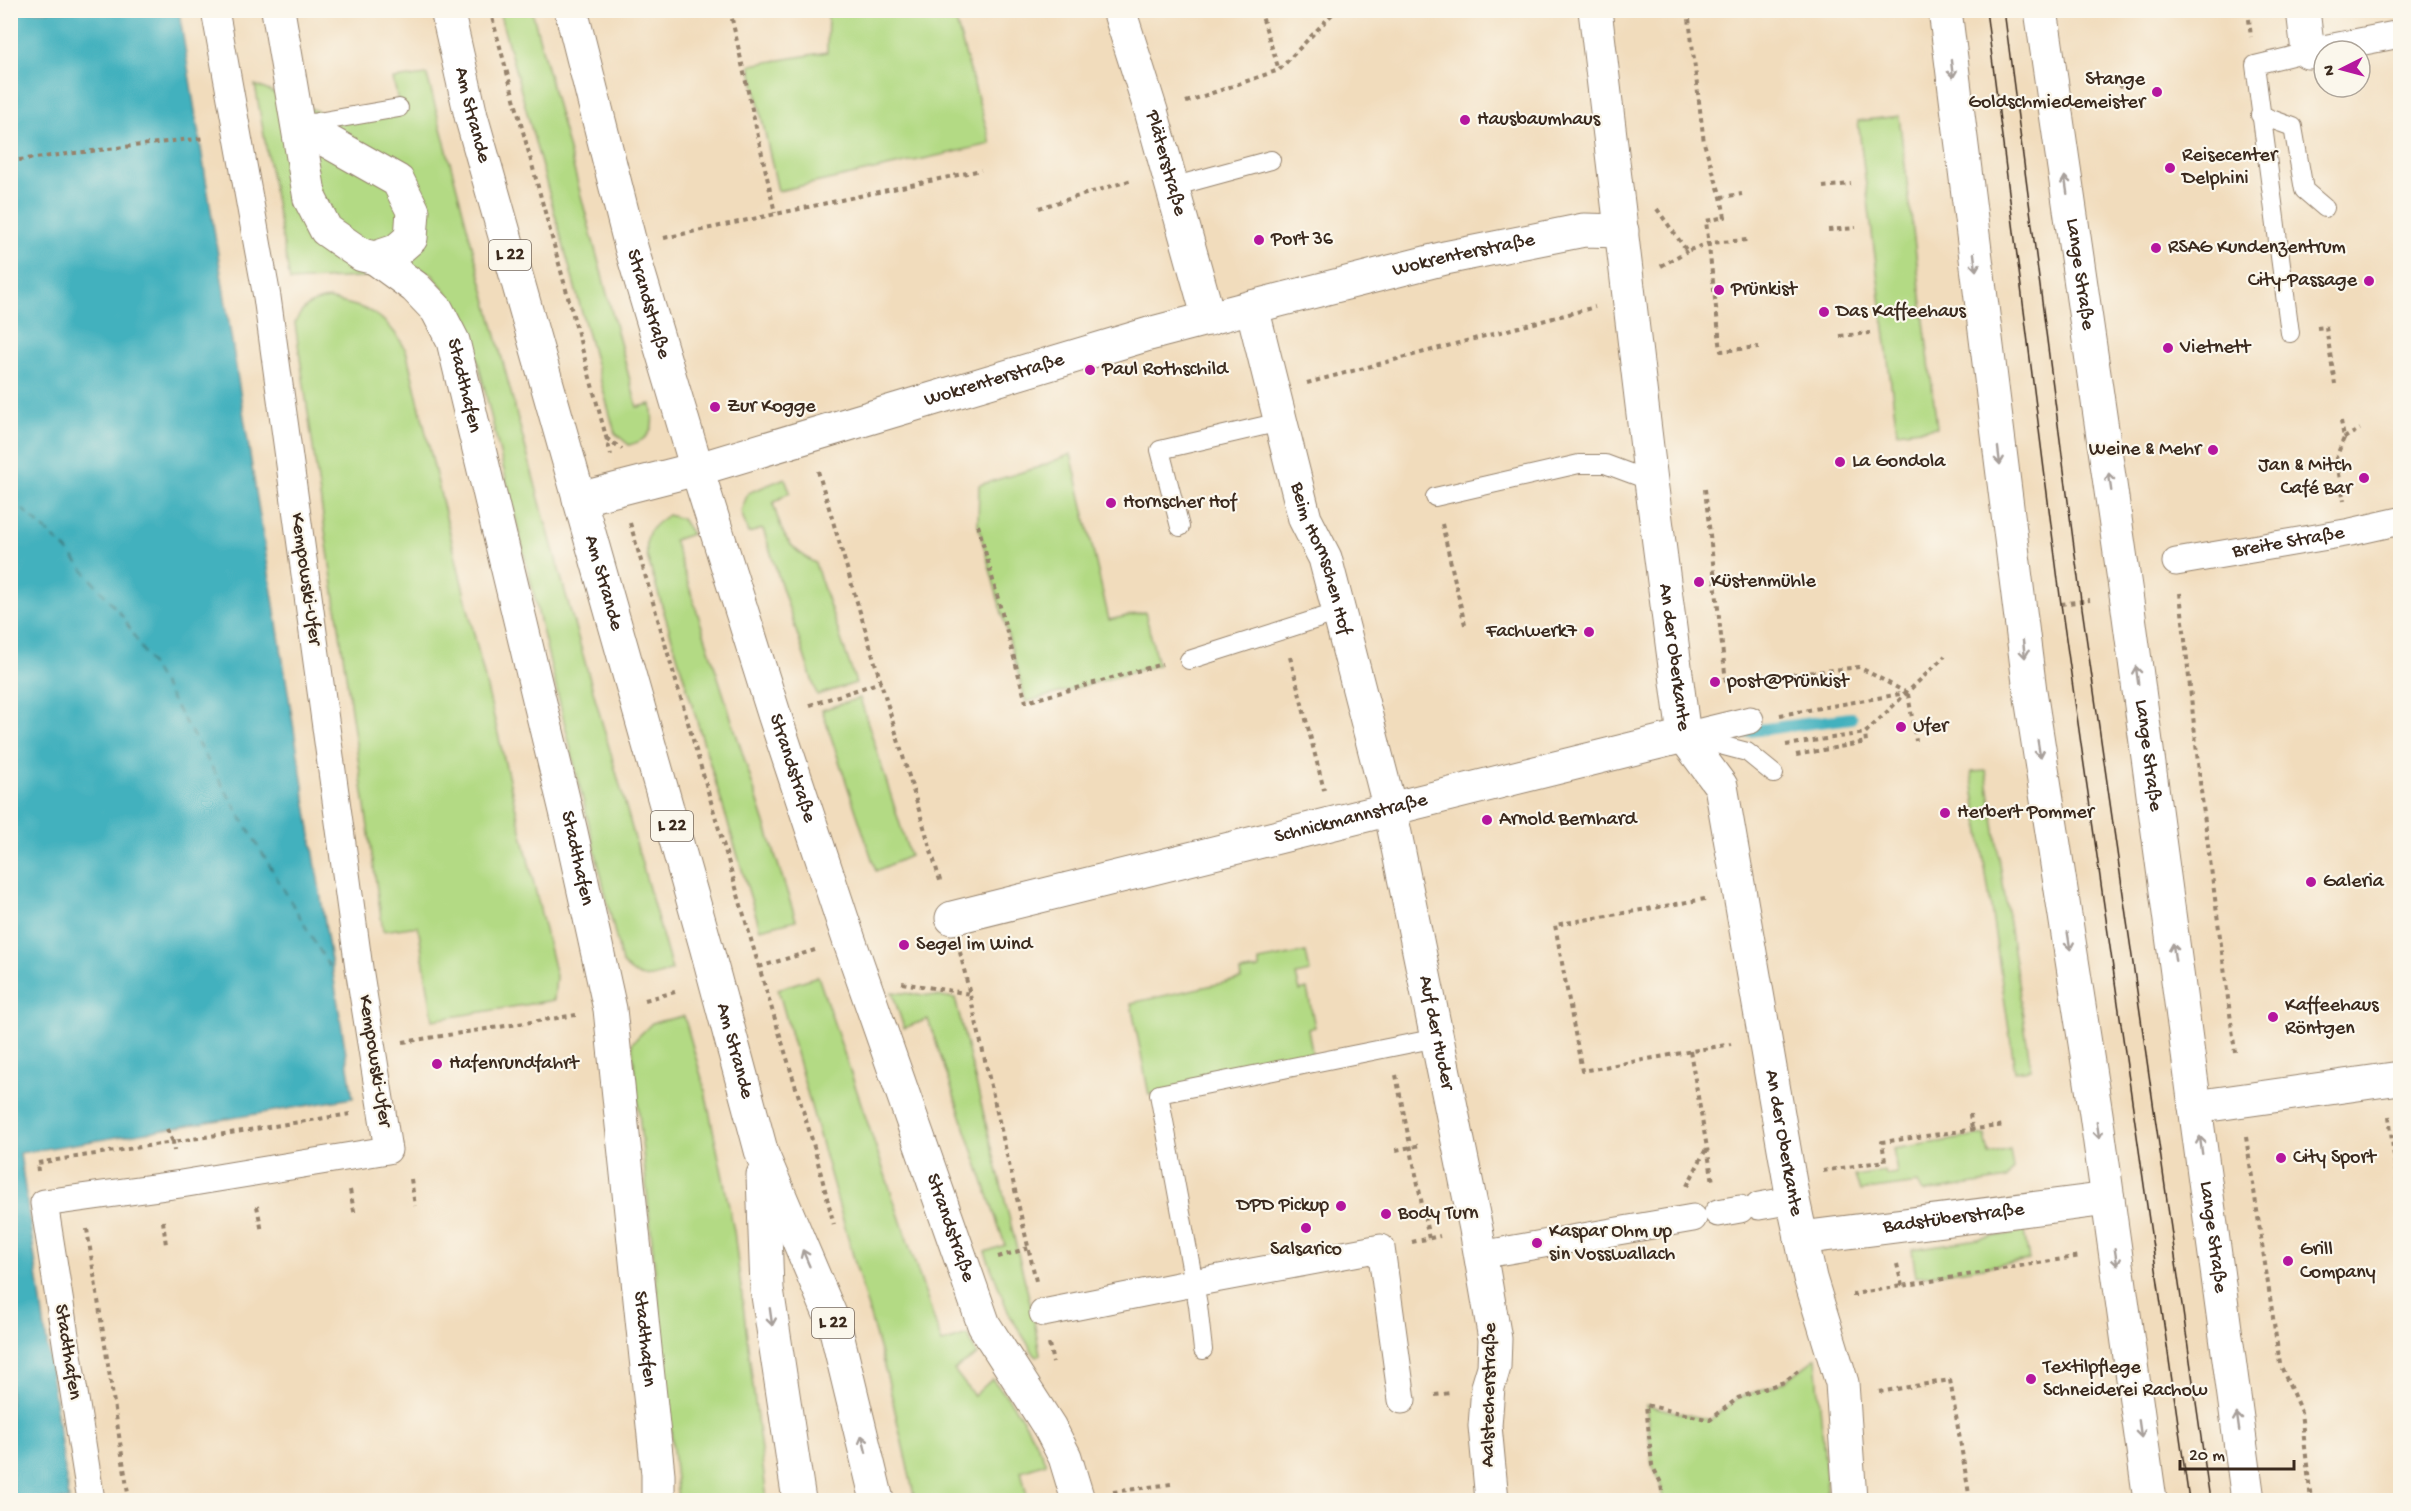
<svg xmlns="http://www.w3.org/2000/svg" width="2411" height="1511" font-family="'Gochi Hand',sans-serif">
  <rect width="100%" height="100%" fill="#fbf7ec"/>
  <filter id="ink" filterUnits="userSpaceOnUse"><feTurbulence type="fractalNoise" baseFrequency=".0167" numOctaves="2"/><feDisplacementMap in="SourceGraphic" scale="12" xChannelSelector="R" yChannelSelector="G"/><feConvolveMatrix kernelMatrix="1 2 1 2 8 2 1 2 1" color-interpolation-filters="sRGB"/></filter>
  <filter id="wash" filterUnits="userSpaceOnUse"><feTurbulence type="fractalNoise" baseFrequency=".008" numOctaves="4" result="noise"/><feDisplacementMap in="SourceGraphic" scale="24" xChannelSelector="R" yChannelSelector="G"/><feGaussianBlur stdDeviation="1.35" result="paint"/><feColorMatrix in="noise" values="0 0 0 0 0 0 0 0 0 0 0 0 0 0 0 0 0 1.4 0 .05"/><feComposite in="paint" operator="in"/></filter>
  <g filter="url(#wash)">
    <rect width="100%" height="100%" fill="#f1dcbc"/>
    <g fill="#b3da84" stroke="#778251" stroke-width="1.5">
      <path d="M499 11H532L637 407 651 404C655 426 653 439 629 445L615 433Z"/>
      <polygon points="828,11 953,11 991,144 778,191 750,65 827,52"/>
      <path d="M427 75 542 510 672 970C649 980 640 982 622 963L468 320 431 273 290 281 255 85 343 122 401 114 393 79Z"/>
      <polygon points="1899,116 1937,427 1897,432 1858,121"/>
      <path d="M328 299C370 309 384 312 406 350L556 976 554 1000 433 1020 418 926 383 931 295 323C303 306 310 302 328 299Z"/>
      <polygon points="1071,454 1109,620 1145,612 1158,665 1026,702 978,525 979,485 1039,467"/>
      <path d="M785 478 790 492 773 503C782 534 785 546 815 563L856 683 817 695 763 529 748 533 741 511 748 493Z"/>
      <path d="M668 515 682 519 692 534 674 540 796 920 760 929 647 556C645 533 649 528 668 515Z"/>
      <polygon points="860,698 910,856 876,871 822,710"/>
      <polygon points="1986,771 2031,1069 2015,1071 1971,772"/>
      <polygon points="1306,952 1310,972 1296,975 1300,991 1307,989 1315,1027 1308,1029 1314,1063 1149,1095 1131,1003 1241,979 1240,972 1259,969 1259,961"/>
      <path d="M818 976 942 1343 968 1335 977 1355 954 1370 974 1396 992 1379C1017 1406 1030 1430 1046 1463L1021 1471 1028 1500H915L888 1380 778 989Z"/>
      <polygon points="892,992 955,998 1032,1310 1040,1354 1036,1357 1009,1314 985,1252 1005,1245 928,1019 904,1028"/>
      <polygon points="684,1016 704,1086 734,1231 767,1500 678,1500 632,1043 652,1023"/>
      <polygon points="1985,1135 1989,1155 2010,1150 2013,1169 2007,1179 1923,1192 1918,1183 1860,1191 1855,1176 1885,1171 1886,1175 1897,1173 1893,1149"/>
      <polygon points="2024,1232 2029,1260 1916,1277 1912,1249"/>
      <polygon points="1816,1358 1828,1500 1663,1500 1661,1483 1652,1465 1646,1405 1710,1420 1738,1398 1784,1382"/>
    </g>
    <polygon fill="#42b1be" stroke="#3e6e6e" stroke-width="1.5" points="10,11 179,11 353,1098 20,1153 69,1500 10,1500"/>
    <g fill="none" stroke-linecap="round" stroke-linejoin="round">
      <polyline stroke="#42b1be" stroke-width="12" points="1742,732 1851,718"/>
      <polyline stroke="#3d5956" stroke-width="1.5" stroke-dasharray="8 6" stroke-linecap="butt" points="10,503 21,508 67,550 123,617 333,973"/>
    </g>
  </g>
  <g filter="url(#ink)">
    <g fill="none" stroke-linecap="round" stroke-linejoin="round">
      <defs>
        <g id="service">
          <polyline points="2260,115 2293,127 2304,190 2325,208"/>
          <polyline points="300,125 399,108"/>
          <polyline points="1172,187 1271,160"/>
          <polyline points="2290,333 2255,65 2308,52"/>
          <polyline points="1435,497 1579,464 1605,464 1651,481"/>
          <polyline points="1180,527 1160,450 1280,422"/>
          <polyline points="1189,660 1339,612"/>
          <polyline points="1690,737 1747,752 1774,774"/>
          <polyline points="1203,1350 1198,1305 1159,1094 1437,1038"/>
        </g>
        <g id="pedestrian">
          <polyline points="2308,52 2400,34"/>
          <path id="s1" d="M2176 562 2351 532 2400 521"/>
          <polyline points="1684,736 1750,720"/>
          <polyline points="1759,1206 1793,1200"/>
          <polyline points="1718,1213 1740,1209"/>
          <polyline points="1480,1255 1693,1218"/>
          <polyline points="1043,1313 1193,1283 1381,1248 1402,1400"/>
          <polyline points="91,1500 44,1203 181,1184 388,1150 359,968 267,297 215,10"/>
        </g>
        <g id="minor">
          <polyline points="278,10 310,199 326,230 362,255 375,258 396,251 411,238 413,211 398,181 299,125"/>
          <path id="s2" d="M571 10 631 247 697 469 775 717 849 940 984 1325 1050 1428 1065 1457 1078 1500"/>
          <path id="s3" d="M1119 10 1151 111 1209 319"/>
          <path id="s4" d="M1595 10 1651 481 1684 736 1721 786 1793 1200 1810 1278 1842 1383 1850 1500"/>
          <polyline points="1945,10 2030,691 2096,1114 2150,1500"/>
          <path id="s5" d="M2041 10 2126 594 2248 1500"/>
          <polyline points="2303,10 2308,52"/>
          <path id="s6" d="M375 258 415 287 437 310 453 341 571 832 610 1009 658 1474V1500"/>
          <path id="s7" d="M1252 307 1305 519 1325 558 1390 809 1476 1229 1495 1339 1494 1367 1488 1387 1485 1426 1492 1500"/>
          <path id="s8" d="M579 499 712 465 1149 334 1252 307 1445 258 1584 230 1622 231"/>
          <path id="s9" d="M952 918 1684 736"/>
          <polyline points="2195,1107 2400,1078"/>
          <path id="s10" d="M1801 1238 2108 1199"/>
        </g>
        <g id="primary">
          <path id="s11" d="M447 10 471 116 706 946 762 1154 835 1326 877 1500"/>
          <polyline points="763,1175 767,1289 799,1500"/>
        </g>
      </defs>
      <use href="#service" stroke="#96836d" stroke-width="20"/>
      <use href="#pedestrian" stroke="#96836d" stroke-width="29"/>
      <use href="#minor" stroke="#96836d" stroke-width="35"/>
      <use href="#primary" stroke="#96836d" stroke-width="35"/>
      <g stroke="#96836d" stroke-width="4" stroke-dasharray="4.5 4.5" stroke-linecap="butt">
        <polyline points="490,10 611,455"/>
        <polyline points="730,10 775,213"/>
        <polyline points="1260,10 1279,70"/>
        <polyline points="1390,10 1390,15"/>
        <polyline points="1688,10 1704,143 1721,197 1725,217 1706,221 1721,351 1759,347"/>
        <polyline points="2248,10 2251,37"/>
        <polyline points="2119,86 2144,82"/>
        <polyline points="1186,102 1279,70 1336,10"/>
        <polyline points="188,140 205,138"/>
        <polyline points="10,161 190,139"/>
        <polyline points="1823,187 1851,184"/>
        <polyline points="1721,197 1742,194"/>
        <polyline points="1039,208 1132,180"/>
        <polyline points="1657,209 1687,251 1709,243 1747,240"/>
        <polyline points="1828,230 1856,228"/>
        <polyline points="664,238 981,170"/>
        <polyline points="1661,266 1687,251"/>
        <polyline points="2317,328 2326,327 2335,384"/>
        <polyline points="1840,336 1870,333"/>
        <polyline points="1307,383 1595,307"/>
        <polyline points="2341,421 2344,438 2336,458 2344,501"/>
        <polyline points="606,438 622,449"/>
        <polyline points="2344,438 2360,429"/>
        <polyline points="818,471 941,884"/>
        <polyline points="1705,489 1726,682 1859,667 1907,693"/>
        <polyline points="630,523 759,967 813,1143 834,1225"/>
        <polyline points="1442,524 1465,625"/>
        <polyline points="978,525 1026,702 1162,664"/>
        <polyline points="2180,593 2201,791 2235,1052"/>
        <polyline points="2061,604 2090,600"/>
        <polyline points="1290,657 1324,790"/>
        <polyline points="1908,694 1916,741"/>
        <polyline points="810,705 881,682"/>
        <polyline points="1780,715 1906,693"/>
        <polyline points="1786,745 1865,733"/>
        <polyline points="1796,755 1866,742 1865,733 1945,656"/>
        <polyline points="1705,899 1555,925 1582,1071 1731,1044"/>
        <polyline points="960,952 1036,1281"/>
        <polyline points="759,967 815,950"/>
        <polyline points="902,983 971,994"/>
        <polyline points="645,1000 675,992"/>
        <polyline points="403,1042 576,1015"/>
        <polyline points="1690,1051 1713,1182"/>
        <polyline points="1396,1075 1429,1239"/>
        <polyline points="1970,1114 1972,1129"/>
        <polyline points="2389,1116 2400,1205"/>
        <polyline points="167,1129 173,1142 350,1114"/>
        <polyline points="2246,1137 2280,1364 2301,1412 2311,1500"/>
        <polyline points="1396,1150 1421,1145"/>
        <polyline points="38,1171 37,1163 173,1142 174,1151"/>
        <polyline points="1823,1171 1885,1161 1882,1142 2005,1125"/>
        <polyline points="411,1179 415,1206"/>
        <polyline points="1687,1186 1707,1147"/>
        <polyline points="350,1190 355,1216"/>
        <polyline points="257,1206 262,1232"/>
        <polyline points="163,1221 166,1245"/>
        <polyline points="87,1229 129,1500"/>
        <polyline points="1412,1242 1440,1236"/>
        <polyline points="998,1257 1029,1248"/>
        <polyline points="1897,1264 1902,1286"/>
        <polyline points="1854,1297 1854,1294 2080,1256"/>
        <polyline points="1049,1344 1053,1363"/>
        <polyline points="1879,1392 1950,1380 1970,1500"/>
        <polyline points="1435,1395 1451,1393"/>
        <polyline points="1113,1492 1171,1484"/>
        <polyline points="1663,1500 1661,1483 1652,1465 1646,1405 1710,1420 1738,1398 1784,1382 1801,1369"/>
      </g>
      <use href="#service" stroke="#fff" stroke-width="18"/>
      <use href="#pedestrian" stroke="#fff" stroke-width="27"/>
      <use href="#minor" stroke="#fff" stroke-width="33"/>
      <use href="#primary" stroke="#fff" stroke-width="33"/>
      <g stroke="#3b2a1e" stroke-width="1.5">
        <polyline points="1986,10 2061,604 2189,1500"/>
        <polyline points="2004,10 2081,601 2210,1500"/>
      </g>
    </g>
    <defs><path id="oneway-shaft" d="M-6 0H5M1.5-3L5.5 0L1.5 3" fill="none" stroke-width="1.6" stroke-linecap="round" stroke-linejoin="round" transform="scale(1.5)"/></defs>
    <g stroke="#a79f9a">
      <use href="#oneway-shaft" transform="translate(1952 69) rotate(83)"/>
      <use href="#oneway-shaft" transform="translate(2066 185) rotate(-98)"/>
      <use href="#oneway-shaft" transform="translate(1975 262) rotate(83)"/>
      <use href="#oneway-shaft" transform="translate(1999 456) rotate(83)"/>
      <use href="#oneway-shaft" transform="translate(2110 482) rotate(-98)"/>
      <use href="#oneway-shaft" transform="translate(2024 649) rotate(83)"/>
      <use href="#oneway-shaft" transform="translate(2137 675) rotate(-98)"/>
      <use href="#oneway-shaft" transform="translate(2039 749) rotate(81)"/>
      <use href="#oneway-shaft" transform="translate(2069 941) rotate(81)"/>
      <use href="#oneway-shaft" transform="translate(2174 952) rotate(-98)"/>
      <use href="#oneway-shaft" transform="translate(2098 1130) rotate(82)"/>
      <use href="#oneway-shaft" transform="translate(2201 1145) rotate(-98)"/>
      <use href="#oneway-shaft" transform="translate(2116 1257) rotate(81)"/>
      <use href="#oneway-shaft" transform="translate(806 1258) rotate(-113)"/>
      <use href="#oneway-shaft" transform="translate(771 1317) rotate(82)"/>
      <use href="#oneway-shaft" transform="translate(2238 1422) rotate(-98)"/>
      <use href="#oneway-shaft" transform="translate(2140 1429) rotate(82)"/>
      <use href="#oneway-shaft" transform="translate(864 1444) rotate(-104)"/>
    </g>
  </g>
  <g fill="#b5179e" stroke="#fbf7ec" stroke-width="2">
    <circle cx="2157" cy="92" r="6"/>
    <circle cx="1465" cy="120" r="6"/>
    <circle cx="2170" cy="168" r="6"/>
    <circle cx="1259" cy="240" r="6"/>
    <circle cx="2156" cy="248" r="6"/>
    <circle cx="2369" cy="281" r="6"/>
    <circle cx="1719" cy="290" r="6"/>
    <circle cx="1824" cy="312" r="6"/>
    <circle cx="2168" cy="348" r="6"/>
    <circle cx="1090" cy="370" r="6"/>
    <circle cx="715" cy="407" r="6"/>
    <circle cx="2213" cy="450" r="6"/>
    <circle cx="1840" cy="462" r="6"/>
    <circle cx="2364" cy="478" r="6"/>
    <circle cx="1111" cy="503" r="6"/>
    <circle cx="1699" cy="582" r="6"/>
    <circle cx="1589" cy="632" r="6"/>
    <circle cx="1715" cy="682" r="6"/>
    <circle cx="1901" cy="727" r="6"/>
    <circle cx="1945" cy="813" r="6"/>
    <circle cx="1487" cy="820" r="6"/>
    <circle cx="2311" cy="882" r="6"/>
    <circle cx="904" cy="945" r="6"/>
    <circle cx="2273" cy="1017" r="6"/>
    <circle cx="437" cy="1064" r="6"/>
    <circle cx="2281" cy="1158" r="6"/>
    <circle cx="1341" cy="1206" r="6"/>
    <circle cx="1386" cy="1214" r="6"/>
    <circle cx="1306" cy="1228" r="6"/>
    <circle cx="1537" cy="1243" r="6"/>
    <circle cx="2288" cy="1261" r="6"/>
    <circle cx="2031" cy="1379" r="6"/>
  </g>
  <g text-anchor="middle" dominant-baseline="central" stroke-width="4.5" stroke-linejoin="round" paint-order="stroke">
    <g fill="#fbf7ec" stroke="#75685c" stroke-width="1.5">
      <rect x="489" y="240" width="42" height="30" rx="4.5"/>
      <rect x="651" y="811" width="42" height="30" rx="4.5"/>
      <rect x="812" y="1308" width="42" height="30" rx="4.5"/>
    </g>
    <g font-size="18" font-weight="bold" fill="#3b2a1e">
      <text x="510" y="255">L 22</text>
      <text x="672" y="826">L 22</text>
      <text x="833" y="1323">L 22</text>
    </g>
    <g font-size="20" fill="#3b2a1e" stroke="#fbf7ec" text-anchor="start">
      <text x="2145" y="80" text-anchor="end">Stange<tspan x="2145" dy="23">Goldschmiedemeister</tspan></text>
      <text x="1477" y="120">Hausbaumhaus</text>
      <text x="2182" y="156">Reisecenter<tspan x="2182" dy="23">Delphini</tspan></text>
      <text x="1271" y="240">Port 36</text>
      <text x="2168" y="248">RSAG Kundenzentrum</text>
      <text x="2357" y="281" text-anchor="end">City-Passage</text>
      <text x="1731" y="290">Prünkist</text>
      <text x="1836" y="312">Das Kaffeehaus</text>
      <text x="2180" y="348">Vietnett</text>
      <text x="1102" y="370">Paul Rothschild</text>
      <text x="727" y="407">Zur Kogge</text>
      <text x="2201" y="450" text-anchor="end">Weine &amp; Mehr</text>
      <text x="1852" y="462">La Gondola</text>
      <text x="2352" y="466" text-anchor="end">Jan &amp; Mitch<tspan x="2352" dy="23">Café Bar</tspan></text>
      <text x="1123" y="503">Hornscher Hof</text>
      <text x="1711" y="582">Küstenmühle</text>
      <text x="1577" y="632" text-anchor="end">Fachwerk7</text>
      <text x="1727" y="682">post@Prünkist</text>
      <text x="1913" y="727">Ufer</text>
      <text x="1957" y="813">Herbert Pommer</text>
      <text x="1499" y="820">Arnold Bernhard</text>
      <text x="2323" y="882">Galeria</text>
      <text x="916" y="945">Segel im Wind</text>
      <text x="2285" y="1006">Kaffeehaus<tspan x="2285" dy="23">Röntgen</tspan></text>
      <text x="449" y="1064">Hafenrundfahrt</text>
      <text x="2293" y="1158">City Sport</text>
      <text x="1329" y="1206" text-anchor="end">DPD Pickup</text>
      <text x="1398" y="1214">Body Turn</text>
      <text x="1549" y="1232">Kaspar Ohm up<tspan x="1549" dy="23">sin Vosswallach</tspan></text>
      <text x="1306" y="1250" text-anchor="middle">Salsarico</text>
      <text x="2300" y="1250">Grill<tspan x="2300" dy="23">Company</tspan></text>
      <text x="2043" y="1368">Textilpflege<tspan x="2043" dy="23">Schneiderei Rachow</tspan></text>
    </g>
    <g font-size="20" fill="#3b2a1e" stroke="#fbf7ec">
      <text stroke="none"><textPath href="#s11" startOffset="108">Am Strande</textPath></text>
      <text stroke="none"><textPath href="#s3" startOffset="160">Pläterstraße</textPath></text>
      <text stroke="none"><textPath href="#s8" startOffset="918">Wokrenterstraße</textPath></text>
      <text stroke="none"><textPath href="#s5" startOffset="267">Lange Straße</textPath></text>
      <text stroke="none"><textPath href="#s2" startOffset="304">Strandstraße</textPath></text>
      <text stroke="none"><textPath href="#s8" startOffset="432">Wokrenterstraße</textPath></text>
      <text stroke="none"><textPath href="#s6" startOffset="162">Stadthafen</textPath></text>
      <text stroke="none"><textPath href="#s1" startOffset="114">Breite Straße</textPath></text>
      <text stroke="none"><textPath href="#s7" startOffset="261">Beim Hornschen Hof</textPath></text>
      <text transform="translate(305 579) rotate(82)">Kempowski-Ufer</text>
      <text stroke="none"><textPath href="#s11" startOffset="594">Am Strande</textPath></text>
      <text stroke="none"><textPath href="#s4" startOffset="652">An der Oberkante</textPath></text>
      <text stroke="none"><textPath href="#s5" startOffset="753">Lange Straße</textPath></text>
      <text stroke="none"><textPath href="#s2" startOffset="790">Strandstraße</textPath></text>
      <text stroke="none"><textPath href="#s9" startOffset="411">Schnickmannstraße</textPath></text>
      <text stroke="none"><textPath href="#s6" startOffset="648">Stadthafen</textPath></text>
      <text stroke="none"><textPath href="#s7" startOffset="750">Auf der Huder</textPath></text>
      <text stroke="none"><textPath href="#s11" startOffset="1080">Am Strande</textPath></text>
      <text transform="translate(374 1061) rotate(81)">Kempowski-Ufer</text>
      <text stroke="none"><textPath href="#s4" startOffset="1156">An der Oberkante</textPath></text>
      <text stroke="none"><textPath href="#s10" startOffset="154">Badstüberstraße</textPath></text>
      <text stroke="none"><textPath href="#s2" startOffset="1276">Strandstraße</textPath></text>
      <text stroke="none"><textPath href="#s5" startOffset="1239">Lange Straße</textPath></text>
      <text stroke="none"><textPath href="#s6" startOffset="1134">Stadthafen</textPath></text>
      <text transform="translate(67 1352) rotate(81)">Stadthafen</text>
      <text transform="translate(1490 1395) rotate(-89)">Aalstecherstraße</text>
    </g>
  </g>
  <rect width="2411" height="1511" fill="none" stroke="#fbf7ec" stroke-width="36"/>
  <g transform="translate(2342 69) rotate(264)"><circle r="28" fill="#fbf7ec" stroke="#aea59a" stroke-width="1.5"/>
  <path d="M0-4.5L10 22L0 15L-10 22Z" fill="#b5179e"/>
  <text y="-9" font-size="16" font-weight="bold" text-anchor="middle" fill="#3b2a1e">N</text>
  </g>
  <path d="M2180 1460v9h114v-9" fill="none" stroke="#3b2a1e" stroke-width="3"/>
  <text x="2189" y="1460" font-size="18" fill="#3b2a1e" stroke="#fbf7ec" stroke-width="4.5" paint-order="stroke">20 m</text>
</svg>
